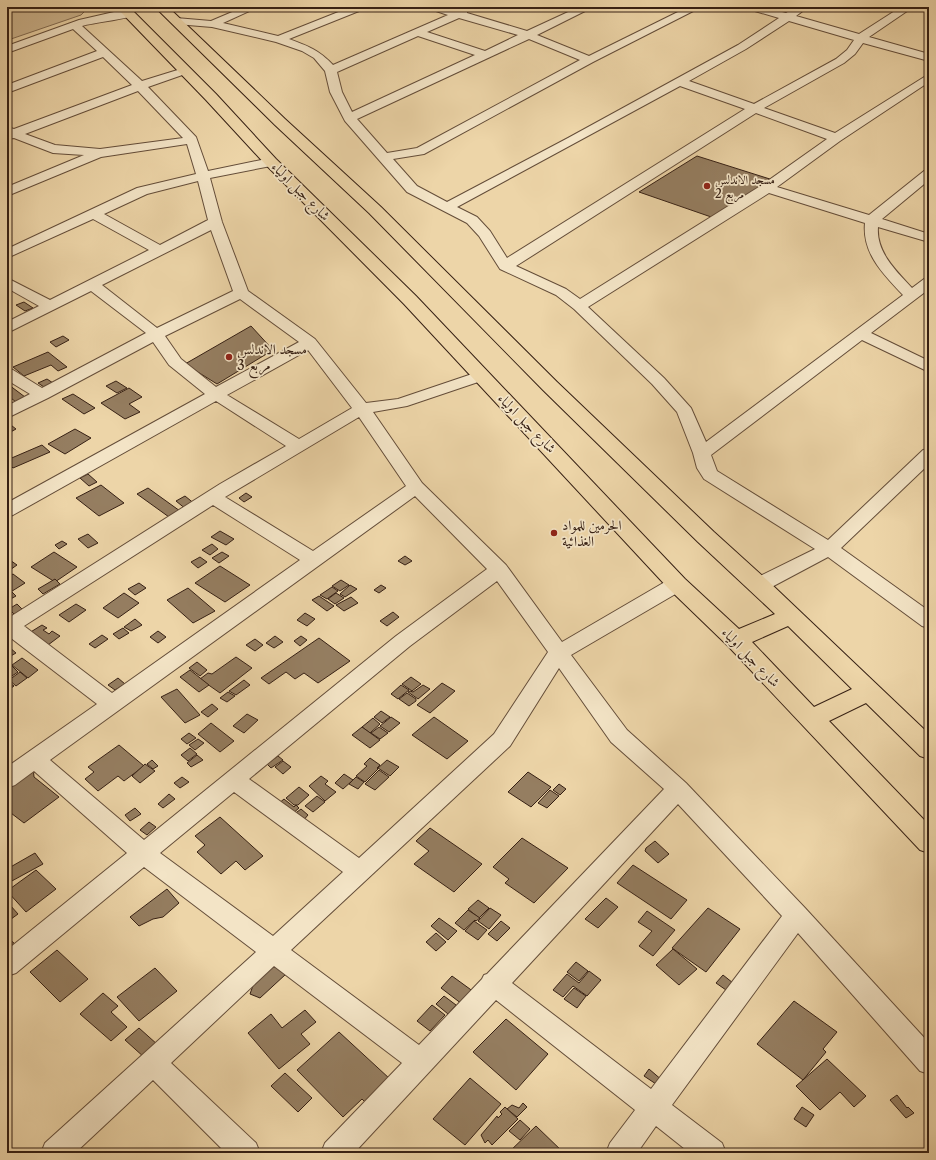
<svg xmlns="http://www.w3.org/2000/svg" width="936" height="1160" font-family="'Libre Caslon Text',Amiri,serif">
  <rect width="100%" height="100%" fill="#edd5a8"/>
  <filter id="stains"><feTurbulence type="fractalNoise" baseFrequency=".005" numOctaves="4"/><feColorMatrix values="0 0 0 0 .2 0 0 0 0 .09 0 0 0 0 .02 0 0 0 .5 -.17"/></filter>
  <radialGradient id="worn" r=".72"><stop offset=".6" stop-color="#630" stop-opacity="0"/><stop offset="1" stop-color="#630" stop-opacity=".3"/></radialGradient>
  <polygon fill="#ceb68f" stroke="#826b52" points="7,7 86,7 87,9 81,15 11,39 7,35"/>
  <g fill="#957e61" stroke="#362014">
    <polygon points="697,156 773,180 717,219 639,192"/>
    <polygon points="24,302 33,308 25,311 16,305"/>
    <polygon points="251,326 273,350 217,384 185,364"/>
    <polygon points="63,336 69,340 56,347 50,342"/>
    <polygon points="48,352 67,367 58,371 51,365 24,376 13,367"/>
    <polygon points="47,379 53,383 44,387 38,383"/>
    <polygon points="116,381 127,388 117,393 106,386"/>
    <polygon points="9,385 25,397 16,402 7,395 7,386"/>
    <polygon points="129,388 142,397 129,404 140,412 125,419 101,403"/>
    <polygon points="73,394 95,408 84,414 62,399"/>
    <polygon points="7,422 16,429 7,434"/>
    <polygon points="75,429 91,438 65,454 48,444"/>
    <polygon points="42,445 50,452 13,468 7,462 7,460"/>
    <polygon points="88,474 97,482 89,486 80,478"/>
    <polygon points="101,485 124,503 99,516 76,498"/>
    <polygon points="148,488 180,511 169,517 137,494"/>
    <polygon points="246,493 252,497 244,502 239,498"/>
    <polygon points="185,496 196,505 187,510 176,501"/>
    <polygon points="220,531 234,539 226,545 211,537"/>
    <polygon points="88,534 98,543 88,548 78,539"/>
    <polygon points="62,541 67,544 59,549 55,545"/>
    <polygon points="212,544 218,549 210,555 202,550"/>
    <polygon points="54,552 77,567 55,582 31,567"/>
    <polygon points="222,552 229,556 219,563 212,558"/>
    <polygon points="405,556 412,561 405,565 398,561"/>
    <polygon points="200,557 207,562 198,568 191,562"/>
    <polygon points="7,558 17,565 7,572"/>
    <polygon points="220,566 250,585 225,602 195,583"/>
    <polygon points="13,574 25,583 9,593 7,588 12,585 7,581 7,577"/>
    <polygon points="55,579 60,584 43,594 38,589"/>
    <polygon points="341,580 349,585 340,591 332,586"/>
    <polygon points="139,583 146,588 135,595 128,589"/>
    <polygon points="350,585 357,589 345,597 340,594"/>
    <polygon points="381,585 386,588 379,593 374,590"/>
    <polygon points="332,587 338,591 327,599 320,595"/>
    <polygon points="188,588 215,611 193,623 167,600"/>
    <polygon points="12,592 16,596 7,601 7,593"/>
    <polygon points="124,593 139,603 118,618 103,608"/>
    <polygon points="336,593 344,598 335,604 328,599"/>
    <polygon points="319,596 334,606 327,611 312,600"/>
    <polygon points="351,597 358,603 344,611 336,605"/>
    <polygon points="17,604 24,611 16,616 9,609"/>
    <polygon points="76,604 86,610 69,622 59,615"/>
    <polygon points="393,612 399,617 387,626 380,621"/>
    <polygon points="305,613 315,619 307,626 297,620"/>
    <polygon points="135,619 142,625 131,631 124,627"/>
    <polygon points="42,625 47,628 43,630 49,634 52,631 60,636 44,648 29,633"/>
    <polygon points="123,628 129,633 119,639 113,634"/>
    <polygon points="158,631 166,637 158,643 150,637"/>
    <polygon points="102,635 108,639 95,648 89,644"/>
    <polygon points="275,636 283,642 274,648 266,643"/>
    <polygon points="301,636 307,640 300,646 294,641"/>
    <polygon points="319,638 350,661 318,683 304,673 295,679 286,672 269,684 261,678"/>
    <polygon points="255,639 263,645 255,651 246,645"/>
    <polygon points="9,647 16,653 7,658 7,648"/>
    <polygon points="236,657 252,668 220,693 200,679 208,673 212,674"/>
    <polygon points="22,658 38,670 28,678 12,665"/>
    <polygon points="197,662 207,670 200,676 189,668"/>
    <polygon points="12,666 18,672 9,678 7,676 7,669"/>
    <polygon points="190,670 209,685 199,692 180,677"/>
    <polygon points="20,672 27,678 16,686 9,680"/>
    <polygon points="411,677 421,684 412,691 402,684"/>
    <polygon points="118,678 125,684 115,690 108,685"/>
    <polygon points="244,680 250,685 236,695 229,691"/>
    <polygon points="7,681 14,686 7,691"/>
    <polygon points="442,683 455,691 430,713 417,705"/>
    <polygon points="401,685 409,690 398,699 391,694"/>
    <polygon points="423,685 430,689 418,699 408,692 410,691 413,692"/>
    <polygon points="177,689 200,715 185,723 161,697"/>
    <polygon points="228,692 235,696 227,702 220,698"/>
    <polygon points="407,693 416,699 416,701 409,706 399,699"/>
    <polygon points="212,704 218,709 208,717 201,712"/>
    <polygon points="381,711 390,717 382,723 374,717"/>
    <polygon points="247,714 258,720 244,733 233,726"/>
    <polygon points="391,717 400,723 389,732 380,726"/>
    <polygon points="434,717 468,741 447,759 412,735"/>
    <polygon points="373,718 380,724 370,733 362,727"/>
    <polygon points="211,723 234,741 220,752 198,734"/>
    <polygon points="362,727 380,740 370,748 352,735"/>
    <polygon points="379,727 388,733 380,739 371,733"/>
    <polygon points="189,733 196,738 187,744 181,739"/>
    <polygon points="198,739 204,743 195,750 189,745"/>
    <polygon points="119,745 144,766 124,781 118,776 98,791 85,779 94,772 88,767"/>
    <polygon points="190,748 197,754 188,761 181,755"/>
    <polygon points="197,755 203,760 191,767 187,763"/>
    <polygon points="278,756 283,760 271,768 267,764"/>
    <polygon points="370,758 380,765 377,768 378,769 365,782 356,776 367,766 364,764"/>
    <polygon points="152,760 158,766 153,769 147,764"/>
    <polygon points="387,760 399,767 390,776 378,768"/>
    <polygon points="283,761 291,767 283,774 275,767"/>
    <polygon points="145,764 155,771 140,783 132,776"/>
    <polygon points="33,767 34,777 59,797 24,823 7,810 7,786"/>
    <polygon points="379,770 389,777 375,790 365,784"/>
    <polygon points="528,772 551,787 531,807 508,792"/>
    <polygon points="344,774 353,780 343,789 335,783"/>
    <polygon points="321,776 328,781 325,784 336,792 325,801 309,786"/>
    <polygon points="182,777 189,782 180,788 174,783"/>
    <polygon points="356,777 364,782 358,789 349,784"/>
    <polygon points="559,784 566,789 560,795 553,790"/>
    <polygon points="299,787 309,795 298,805 294,805 286,798"/>
    <polygon points="550,790 559,796 547,808 538,803"/>
    <polygon points="169,794 175,799 163,808 158,804"/>
    <polygon points="317,796 325,802 313,812 305,806"/>
    <polygon points="284,799 294,807 296,805 299,808 291,815 278,804"/>
    <polygon points="135,808 141,814 130,821 125,815"/>
    <polygon points="301,809 308,815 302,822 293,815"/>
    <polygon points="220,817 263,856 245,870 236,861 221,874 197,852 205,845 195,836"/>
    <polygon points="149,822 156,827 147,835 140,830"/>
    <polygon points="430,828 482,864 454,892 414,864 429,851 416,841"/>
    <polygon points="522,838 568,868 534,903 505,883 509,879 493,867"/>
    <polygon points="655,841 669,854 658,863 645,851 646,848"/>
    <polygon points="35,853 43,864 10,882 7,876 7,869"/>
    <polygon points="633,865 687,900 671,919 617,883"/>
    <polygon points="36,870 56,889 26,912 7,891"/>
    <polygon points="167,889 179,903 163,917 153,919 139,926 130,917"/>
    <polygon points="606,898 618,907 598,928 585,919"/>
    <polygon points="478,900 489,908 479,918 468,909"/>
    <polygon points="10,905 18,914 7,922 7,907"/>
    <polygon points="490,908 501,915 489,929 478,921"/>
    <polygon points="708,908 740,929 706,972 672,948"/>
    <polygon points="468,910 480,918 476,921 475,920 464,930 455,923"/>
    <polygon points="647,911 675,930 653,956 639,946 652,931 638,922"/>
    <polygon points="439,918 457,931 448,940 431,926"/>
    <polygon points="474,921 487,930 478,940 465,931"/>
    <polygon points="501,921 510,928 497,941 488,934"/>
    <polygon points="436,933 446,942 436,951 426,942"/>
    <polygon points="7,937 15,944 7,950"/>
    <polygon points="673,949 697,969 679,985 656,965"/>
    <polygon points="57,950 88,979 60,1002 30,972"/>
    <polygon points="576,962 588,971 579,981 567,972"/>
    <polygon points="274,964 286,974 260,998 250,994 256,977"/>
    <polygon points="155,968 177,991 139,1021 117,997"/>
    <polygon points="589,971 601,980 587,996 573,986 563,997 553,990 567,974 579,983"/>
    <polygon points="723,975 733,983 726,990 716,983"/>
    <polygon points="452,976 474,992 462,1004 441,988"/>
    <polygon points="574,988 586,996 577,1008 564,999"/>
    <polygon points="103,993 118,1006 111,1012 127,1027 111,1041 80,1014"/>
    <polygon points="444,996 456,1005 448,1014 436,1004"/>
    <polygon points="794,1001 837,1032 823,1049 826,1052 803,1080 757,1044"/>
    <polygon points="432,1005 445,1015 430,1031 417,1021"/>
    <polygon points="305,1010 316,1022 301,1034 310,1044 279,1069 248,1033 271,1014 282,1028"/>
    <polygon points="506,1019 548,1054 516,1090 473,1052"/>
    <polygon points="139,1028 158,1045 145,1058 125,1040"/>
    <polygon points="339,1032 390,1079 366,1103 362,1099 343,1117 297,1070"/>
    <polygon points="827,1059 866,1096 854,1107 840,1092 820,1110 796,1086"/>
    <polygon points="649,1069 663,1081 659,1086 644,1076"/>
    <polygon points="285,1073 312,1098 298,1112 271,1086"/>
    <polygon points="470,1078 501,1104 465,1145 433,1119"/>
    <polygon points="897,1095 907,1108 908,1107 914,1113 906,1118 890,1100"/>
    <polygon points="523,1103 527,1107 517,1117 507,1109 512,1105 519,1108"/>
    <polygon points="505,1107 518,1119 492,1145 488,1140 485,1143 481,1135 497,1116 498,1118 502,1114 500,1112"/>
    <polygon points="802,1107 814,1115 806,1127 794,1119"/>
    <polygon points="520,1120 530,1129 520,1140 509,1131"/>
    <polygon points="536,1126 564,1153 508,1153"/>
  </g>
  <g fill="none" stroke-linecap="round" stroke-linejoin="round">
    <defs>
      <g id="minor">
        <path d="M244 7H258L223 23 278 36 351 7H365L364 9 289 39C308 46 319 50 333 65L448 15 430 9 429 7H445L457 11 467 10V13L527 31 579 7H593L537 35 589 56 688 7H701L593 62 424 154 393 159 417 186 447 202 568 138 738 45 779 18 748 9 747 7H763L786 13 796 7H808L796 16 859 34 901 7H913L869 37 929 54V61L863 43 855 54 844 63 764 108 835 133 929 74V82L840 141 777 187 869 215 924 171 929 170V180L882 219 929 234V242L878 227C876 252 896 271 912 288L924 279 929 278V289L871 333 929 361V372L862 340 711 455 717 471 828 540 923 450 929 449V464L841 548 929 611V628L922 626 828 557 766 590 759 592 752 590 749 585 752 580 815 549 704 479 697 468 693 453 677 412 652 384 574 309 556 295 500 269 479 236 467 223 407 192 345 121 330 92 325 71 314 58 302 51 276 42 212 27 176 24 171 21 176 18 211 21ZM459 18 518 35 485 51 427 32ZM789 21 854 40 847 50 836 59 754 104 689 81 746 49ZM418 36 475 55 352 112 342 92 337 72ZM529 39 580 60 417 148 387 153 357 119ZM680 86 745 109 507 258 490 231 477 217 457 207ZM756 113 827 139 762 185 580 299 566 289 516 266ZM769 193 865 223C862 253 883 274 903 295L706 442 691 408 664 378 588 307Z"/>
        <path d="M114 12H130L135 15C133 18 91 23 82 26L142 81 184 68 190 71 188 73 148 87 196 137 208 171 271 158 277 162 271 166 210 178 222 222 248 291 315 339 366 403 398 399 475 373 481 371 487 373 489 376 487 379 407 406 373 412 422 483 506 565 562 642 670 579 677 577 684 579 687 584 684 589 571 655 627 730 686 783 805 908 929 1043V1074L920 1071 798 933 672 1105 722 1143 726 1153H690L656 1126 637 1153H606L610 1143 635 1110 496 1000 354 1153H321L325 1143 402 1063 274 966 171 1063 256 1143 260 1153H226L153 1080 75 1153H41L45 1143 256 952 144 867 16 973 7 976V950L127 853 34 771 15 785 7 788V767L97 704 7 635V616L10 617 220 484 286 446 216 401 13 515 7 517V503L205 394 169 365 153 342 48 398 7 418V406L30 394 7 380V368L13 370 42 388 146 333 91 291 7 333V322L39 306 7 288V278L50 300 149 250 93 219 7 258V249L137 188 196 174 187 144 101 157 7 196V187L84 155 53 153 14 138 7 139V127L14 129 132 85 103 57 7 93V85L97 51 73 29 7 53V46L79 20ZM138 91 183 138 100 149 55 145 25 134ZM198 181 208 220 160 245 104 214 147 194ZM211 230 233 291 157 328 102 285ZM240 299 299 342 216 387 181 359 165 336ZM308 350 352 408 299 439 227 395ZM359 417 406 486 313 551 225 497ZM415 496 487 569 396 636 144 840 50 760ZM213 505 300 560 112 693 24 626ZM497 581 548 652 494 734 359 858 249 779 410 646ZM559 668 611 742 664 789 487 974 484 975 482 979 419 1045 291 950 510 746ZM234 792 343 872 273 936 160 853ZM678 804 782 916 651 1089 512 983Z"/>
      </g>
      <path id="trunk" d="M116 7H129L216 94 276 159 416 296 685 579 739 629 775 614 698 542 543 390 369 213 275 125 155 7H168L285 119 381 207 557 382 714 532 767 580 929 734V759L920 756 866 703 829 721 929 825V853L920 850 728 646 669 589 404 304 266 165 206 100ZM788 626 852 689 814 707 752 642Z"/>
    </defs>
    <use href="#minor" stroke="#644d39" stroke-width="2"/>
    <use href="#trunk" stroke="#362014" stroke-width="2"/>
    <use href="#minor" fill="#f3e4c6" fill-rule="evenodd"/>
    <use href="#trunk" fill="#edd5a8" fill-rule="evenodd"/>
  </g>
  <g fill="#8f2418" stroke="#f3e4c6" stroke-width="1.5">
    <circle cx="707" cy="186" r="4"/>
    <circle cx="229" cy="357" r="4"/>
    <circle cx="554" cy="533" r="4"/>
  </g>
  <g text-anchor="middle" dominant-baseline="central" stroke-width="3.5" stroke-linejoin="round" paint-order="stroke">
    <g font-size="12" fill="#362014" stroke="#f3e4c6" text-anchor="start">
      <text x="715" y="179">مسجد الاندلس<tspan x="715" dy="14">مربع 2</tspan></text>
    </g>
    <g font-size="14" fill="#362014" stroke="#f3e4c6">
      <text transform="translate(301 191) rotate(45)">شارع جبل اولياء</text>
      <text transform="translate(527 423) rotate(46)">شارع جبل اولياء</text>
      <text transform="translate(751 657) rotate(46)">شارع جبل اولياء</text>
    </g>
    <g font-size="14" fill="#362014" stroke="#f3e4c6" text-anchor="start">
      <text x="237" y="349">مسجد الاندلس<tspan x="237" dy="16">مربع 3</tspan></text>
      <text x="562" y="525">الحرمين للمواد<tspan x="562" dy="16">الغذائية</tspan></text>
    </g>
  </g>
  <rect width="936" height="1160" fill="none" stroke="#edd5a8" stroke-width="24"/>
  <rect x="8" y="8" width="920" height="1144" fill="none" stroke="#362014" stroke-width="2"/>
  <rect x="12" y="12" width="912" height="1136" fill="none" stroke="#362014"/>
  <rect width="100%" height="100%" filter="url(#stains)"/>
  <rect width="100%" height="100%" fill="url(#worn)"/>
</svg>
